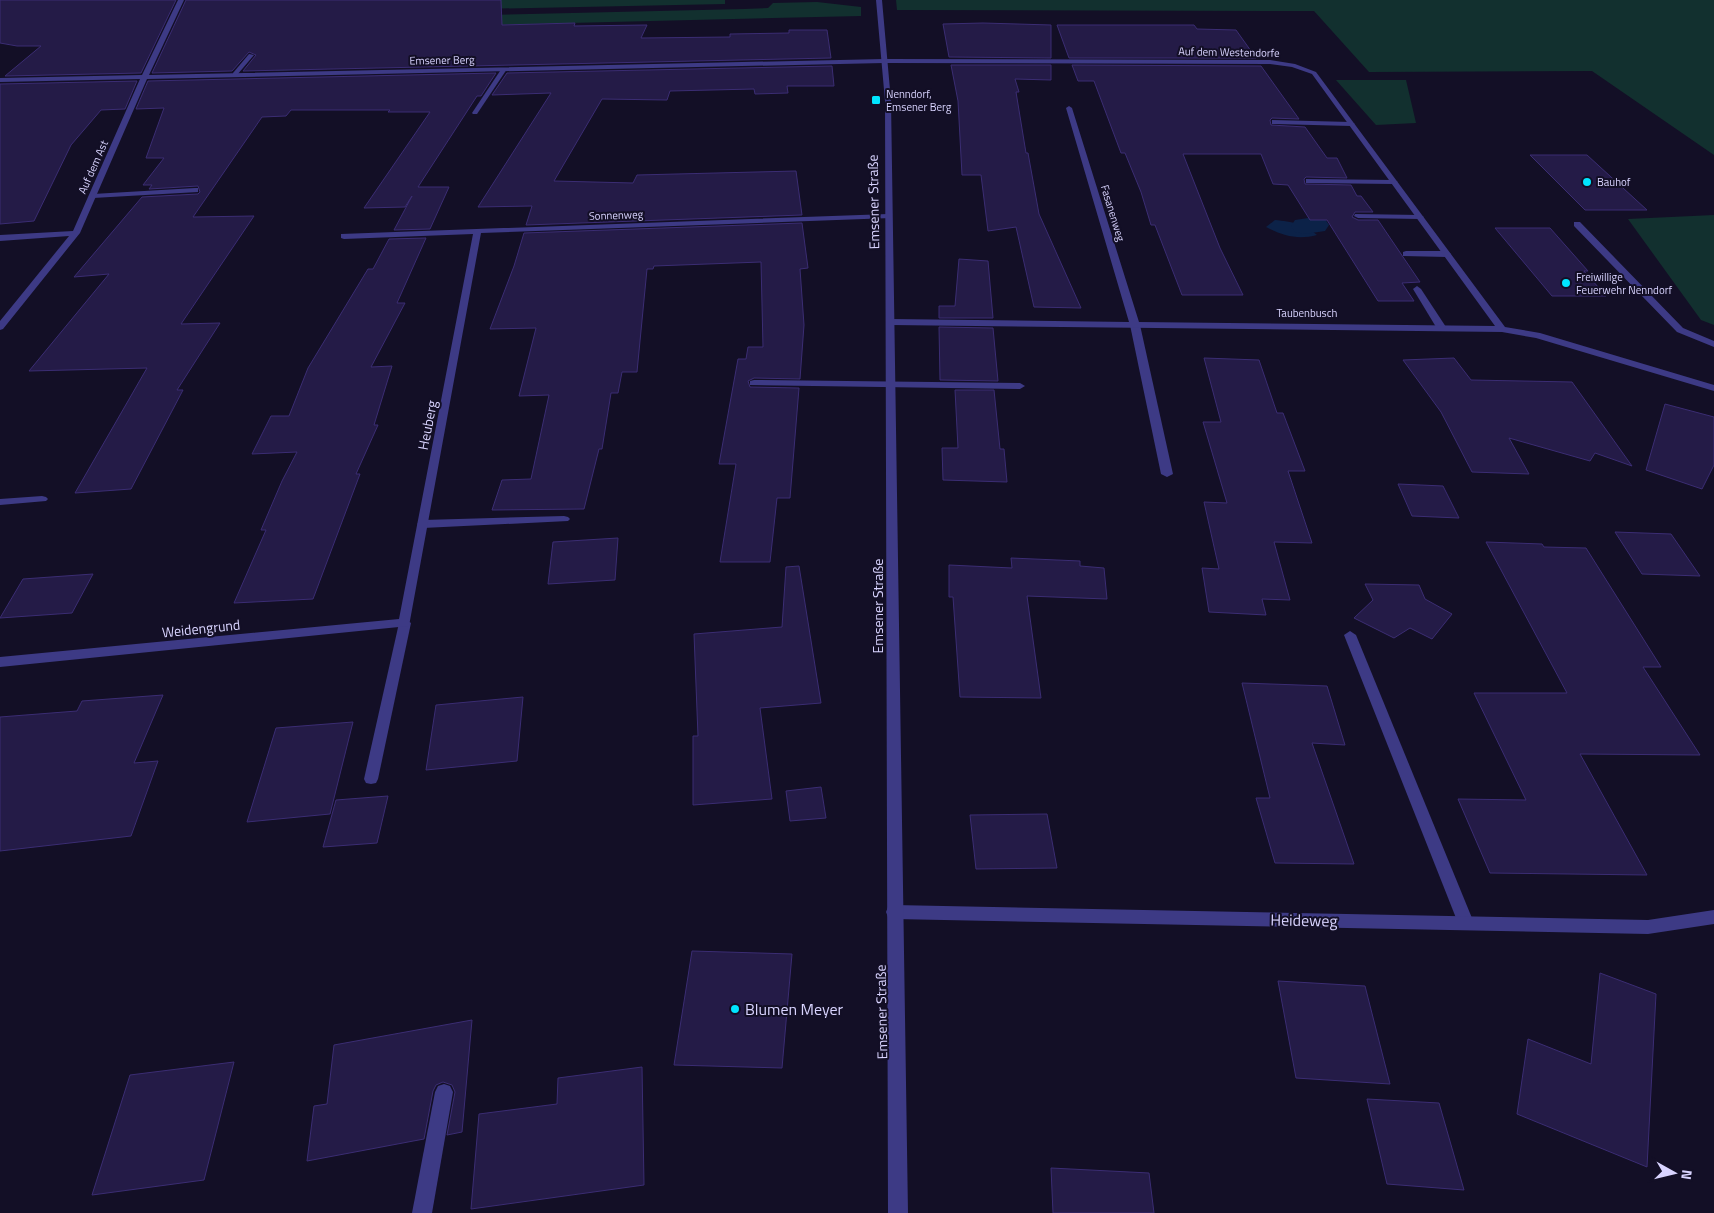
<svg xmlns="http://www.w3.org/2000/svg" width="1714" height="1213" font-family="'Titillium Web',sans-serif">
  <rect width="100%" height="100%" fill="#130f26"/>
  <g fill="#12302f">
    <polygon points="482,0 725,0 725,4 478,9"/>
    <polygon points="896,0 1714,0 1714,155 1592,71 1369,72 1314,11 897,10"/>
    <polygon points="817,2 861,7 861,16 401,27 395,33 343,33 315,69 275,71 292,63 296,57 318,56 328,41 284,42 281,45 269,44 277,35 226,36 218,46 188,44 193,37 206,37 212,30 179,31 180,26 210,20 265,17 485,15 744,9 768,8 773,3"/>
    <polygon points="1336,80 1406,80 1416,123 1376,125"/>
    <polygon points="1714,215 1714,325 1701,320 1628,219"/>
  </g>
  <path fill="#0c2248" d="M1275 220C1292 222 1304 223 1317 235 1298 240 1283 236 1266 227Z"/>
  <g fill="none" stroke-linecap="round" stroke-linejoin="round">
    <polygon fill="#0c2248" fill-rule="evenodd" points="1315,217 1325,219 1329,225 1325,231 1305,234 1295,232 1291,226 1295,220"/>
  </g>
  <g fill="#241b47" stroke="#3b2d73">
    <polygon points="0,0 176,0 141,73 5,76 41,46 17,46 0,43"/>
    <polygon points="186,0 501,0 502,25 575,23 574,26 647,25 641,38 730,37 730,34 789,33 789,30 827,30 831,58 243,71 256,55 249,52 232,71 152,73"/>
    <polygon points="983,23 1051,25 1051,58 949,57 943,24"/>
    <polygon points="1057,25 1194,25 1197,29 1236,30 1256,58 1069,58"/>
    <polygon points="951,65 1051,65 1051,80 1015,79 1019,92 1016,92 1026,153 1028,153 1039,214 1081,308 1034,307 1016,227 988,231 981,175 962,175 958,101"/>
    <polygon points="1072,65 1261,66 1299,119 1272,118 1270,120 1271,125 1305,127 1327,158 1337,158 1347,178 1306,177 1304,179 1305,184 1351,185 1357,196 1361,196 1373,212 1355,212 1352,217 1358,220 1378,220 1420,282 1402,283 1414,301 1378,301 1327,220 1310,220 1288,185 1273,184 1261,154 1183,154 1220,248 1243,295 1182,295 1155,225 1151,225 1141,192 1125,153 1121,153 1094,81 1078,81"/>
    <polygon points="832,66 834,86 787,86 788,93 755,94 754,89 670,91 667,100 602,99 554,181 633,183 637,175 796,171 802,215 526,225 532,206 478,207 551,93 492,95 507,73"/>
    <polygon points="496,73 481,96 477,96 418,187 449,187 430,229 394,230 412,196 405,207 364,208 430,112 388,112 390,110 291,110 286,116 262,117 193,217 254,216 181,324 220,323 177,390 183,390 131,489 75,493 147,368 29,371 109,274 74,277 142,197 198,194 200,192 198,186 149,189 152,185 143,185 164,158 146,158 164,108 136,109 148,81"/>
    <polygon points="137,81 125,109 101,110 71,145 34,221 0,224 0,84"/>
    <polygon points="1530,155 1587,155 1647,210 1585,210"/>
    <polygon points="802,223 808,268 800,269 804,325 800,379 754,378 748,381 750,387 799,388 790,498 777,498 770,562 720,562 736,464 719,464 738,359 746,359 748,347 763,347 761,262 654,266 653,269 647,269 637,372 622,372 618,393 611,393 602,449 599,449 584,509 492,510 502,480 531,479 549,395 519,396 536,328 490,329 514,266 524,233"/>
    <polygon points="1495,228 1550,228 1588,271 1584,271 1606,296 1552,296"/>
    <polygon points="426,238 397,303 405,303 371,367 392,366 374,425 378,425 356,474 360,474 313,599 234,603 266,530 261,530 282,481 297,452 252,454 271,416 289,416 308,368 368,269 373,269 389,239"/>
    <polygon points="959,259 988,261 993,318 939,318 939,306 955,306"/>
    <polygon points="939,327 993,328 998,381 940,380"/>
    <polygon points="1204,358 1259,360 1277,413 1283,413 1305,471 1288,471 1312,543 1274,542 1290,600 1262,599 1266,615 1209,612 1202,568 1219,569 1204,502 1227,503 1203,422 1221,422"/>
    <polygon points="1454,358 1471,380 1572,382 1632,466 1595,453 1590,461 1509,438 1529,474 1472,472 1441,412 1403,360"/>
    <polygon points="955,390 994,390 1000,449 1004,449 1007,482 943,480 942,448 958,448"/>
    <polygon points="1665,404 1714,417 1714,465 1702,489 1646,470"/>
    <polygon points="1398,484 1443,486 1459,518 1412,516"/>
    <polygon points="1615,532 1671,534 1700,576 1642,574"/>
    <polygon points="618,538 615,580 548,584 553,542"/>
    <polygon points="1486,542 1542,544 1544,547 1586,548 1661,667 1643,667 1700,755 1580,754 1647,875 1490,873 1458,799 1526,800 1474,693 1567,693"/>
    <polygon points="1011,558 1080,561 1080,566 1104,568 1107,599 1027,596 1041,698 960,697 953,597 949,597 949,565 1012,568"/>
    <polygon points="799,566 821,703 760,708 772,799 693,805 693,736 698,736 694,634 782,627 786,567"/>
    <polygon points="93,574 72,613 0,618 23,579"/>
    <polygon points="1365,584 1419,585 1425,599 1452,614 1432,639 1410,628 1394,638 1354,618 1373,600"/>
    <polygon points="1242,683 1327,686 1345,745 1312,743 1354,864 1275,863 1256,798 1270,798"/>
    <polygon points="163,695 134,763 158,761 131,836 0,851 0,717 77,711 82,701"/>
    <polygon points="523,697 517,761 426,770 436,705"/>
    <polygon points="353,722 330,814 247,822 276,728"/>
    <polygon points="821,787 826,818 790,821 786,791"/>
    <polygon points="388,796 377,843 323,847 336,800"/>
    <polygon points="1047,814 1057,868 976,869 970,815"/>
    <polygon points="692,951 792,954 782,1068 674,1065"/>
    <polygon points="1600,973 1656,994 1647,1167 1517,1114 1528,1039 1591,1064"/>
    <polygon points="1278,981 1365,986 1390,1084 1296,1078"/>
    <polygon points="472,1020 462,1132 447,1135 455,1092 452,1085 443,1082 436,1085 433,1091 424,1139 307,1161 314,1106 327,1104 334,1045"/>
    <polygon points="234,1062 204,1180 92,1195 130,1075"/>
    <polygon points="642,1067 644,1185 471,1209 479,1114 557,1104 558,1078"/>
    <polygon points="1367,1099 1439,1103 1464,1190 1387,1184"/>
    <polygon points="1051,1168 1149,1173 1154,1213 1053,1213"/>
  </g>
  <g fill="none" stroke-linecap="round" stroke-linejoin="round">
    <g fill="#3d3a85" fill-rule="evenodd">
      <polygon points="249,54 254,55 237,75 233,75 233,73"/>
      <polygon points="502,68 507,69 477,114 473,114 472,113"/>
      <polygon points="1272,120 1351,122 1355,124 1351,126 1275,124 1272,124"/>
      <polygon points="1306,179 1394,180 1398,182 1394,184 1309,183 1306,183"/>
      <polygon points="195,188 198,188 198,192 93,198 89,196 93,194"/>
      <polygon points="1355,214 1420,215 1424,217 1420,219 1358,218 1354,216"/>
      <polygon points="1574,222 1580,222 1683,328 1714,341 1714,347 1677,332 1574,226"/>
      <polygon points="1406,251 1447,251 1451,254 1447,257 1403,256 1403,252"/>
      <polygon points="1417,286 1421,289 1446,327 1444,329 1438,329 1436,327 1413,289"/>
      <polygon points="1135,322 1140,325 1173,474 1167,477 1161,474 1130,325"/>
      <polygon points="754,380 1020,383 1025,386 1020,389 750,385 750,381"/>
      <polygon points="42,496 46,497 48,499 46,501 0,505 0,499"/>
      <polygon points="564,516 568,517 570,519 568,521 423,528 417,524 423,520"/>
      <polygon points="405,619 411,623 378,779 376,783 371,784 366,783 364,779 399,623"/>
      <polygon points="1350,631 1356,635 1474,923 1472,928 1466,930 1460,928 1458,923 1344,635"/>
      <polygon points="444,1084 450,1086 453,1092 432,1213 412,1213 435,1092 438,1086"/>
    </g>
    <g fill="#3d3a85" fill-rule="evenodd">
      <polygon points="178,0 184,0 149,75 884,59 1270,60 1295,64 1316,72 1505,327 1540,333 1714,385 1714,391 1536,338 1502,332 891,325 886,322 891,319 1129,322 1066,108 1069,106 1072,108 1139,322 1495,326 1312,74 1292,67 1270,64 884,63 147,79 80,233 3,329 0,330 0,321 69,236 0,241 0,235 73,231 140,79 0,82 0,78 142,75"/>
      <polygon points="888,214 892,216 891,218 481,233 409,626 0,667 0,657 399,619 473,234 344,239 341,238 341,234"/>
      <polygon points="894,905 1648,920 1714,910 1714,924 1648,934 894,919 888,917 886,912 888,907"/>
    </g>
    <polygon fill="#3d3a85" fill-rule="evenodd" points="876,0 882,0 891,101 908,1213 888,1213 885,101"/>
  </g>
  <g fill="#00e5ff" stroke="#130f26" stroke-width="2">
    <rect x="871" y="95" width="10" height="10" rx="2.5"/>
    <circle cx="1587" cy="182" r="5"/>
    <circle cx="1566" cy="283" r="5"/>
    <circle cx="735" cy="1009" r="5"/>
  </g>
  <g text-anchor="middle" dominant-baseline="central" stroke-width="4" stroke-linejoin="round" paint-order="stroke">
    <g font-size="11" fill="#d9d4ff" stroke="#130f26">
      <text transform="translate(1229 52) rotate(1)">Auf dem Westendorfe</text>
      <text transform="translate(442 60) rotate(-1)">Emsener Berg</text>
      <text transform="translate(93 167) rotate(-66)">Auf dem Ast</text>
      <text transform="translate(1113 213) rotate(73)">Fasanenweg</text>
      <text transform="translate(616 215) rotate(-2)">Sonnenweg</text>
      <text x="1307" y="313">Taubenbusch</text>
    </g>
    <g font-size="11" fill="#d9d4ff" stroke="#130f26" text-anchor="start">
      <text x="886" y="94">Nenndorf,<tspan x="886" dy="13">Emsener Berg</tspan></text>
      <text x="1597" y="182">Bauhof</text>
      <text x="1576" y="277">Freiwillige<tspan x="1576" dy="13">Feuerwehr Nenndorf</tspan></text>
    </g>
    <g font-size="14" fill="#d9d4ff" stroke="#130f26">
      <text transform="translate(873 202) rotate(-91)">Emsener Straße</text>
      <text transform="translate(427 425) rotate(-79)">Heuberg</text>
      <text transform="translate(877 606) rotate(-90)">Emsener Straße</text>
      <text transform="translate(201 628) rotate(-6)">Weidengrund</text>
      <text transform="translate(881 1012) rotate(-91)">Emsener Straße</text>
    </g>
    <g font-size="16" fill="#d9d4ff" stroke="#130f26">
      <text transform="translate(1304 920) rotate(1)">Heideweg</text>
    </g>
    <g font-size="16" fill="#d9d4ff" stroke="#130f26" text-anchor="start">
      <text x="745" y="1009">Blumen Meyer</text>
    </g>
  </g>
  <g transform="translate(1674 1173) rotate(98)" stroke="#130f26" stroke-width="4" paint-order="stroke">
  <path d="M0-4L9 19L0 12L-9 19Z" fill="#d9d4ff"/>
  <text y="-8" font-size="14" font-weight="bold" text-anchor="middle" fill="#d9d4ff">N</text>
  </g>
</svg>
